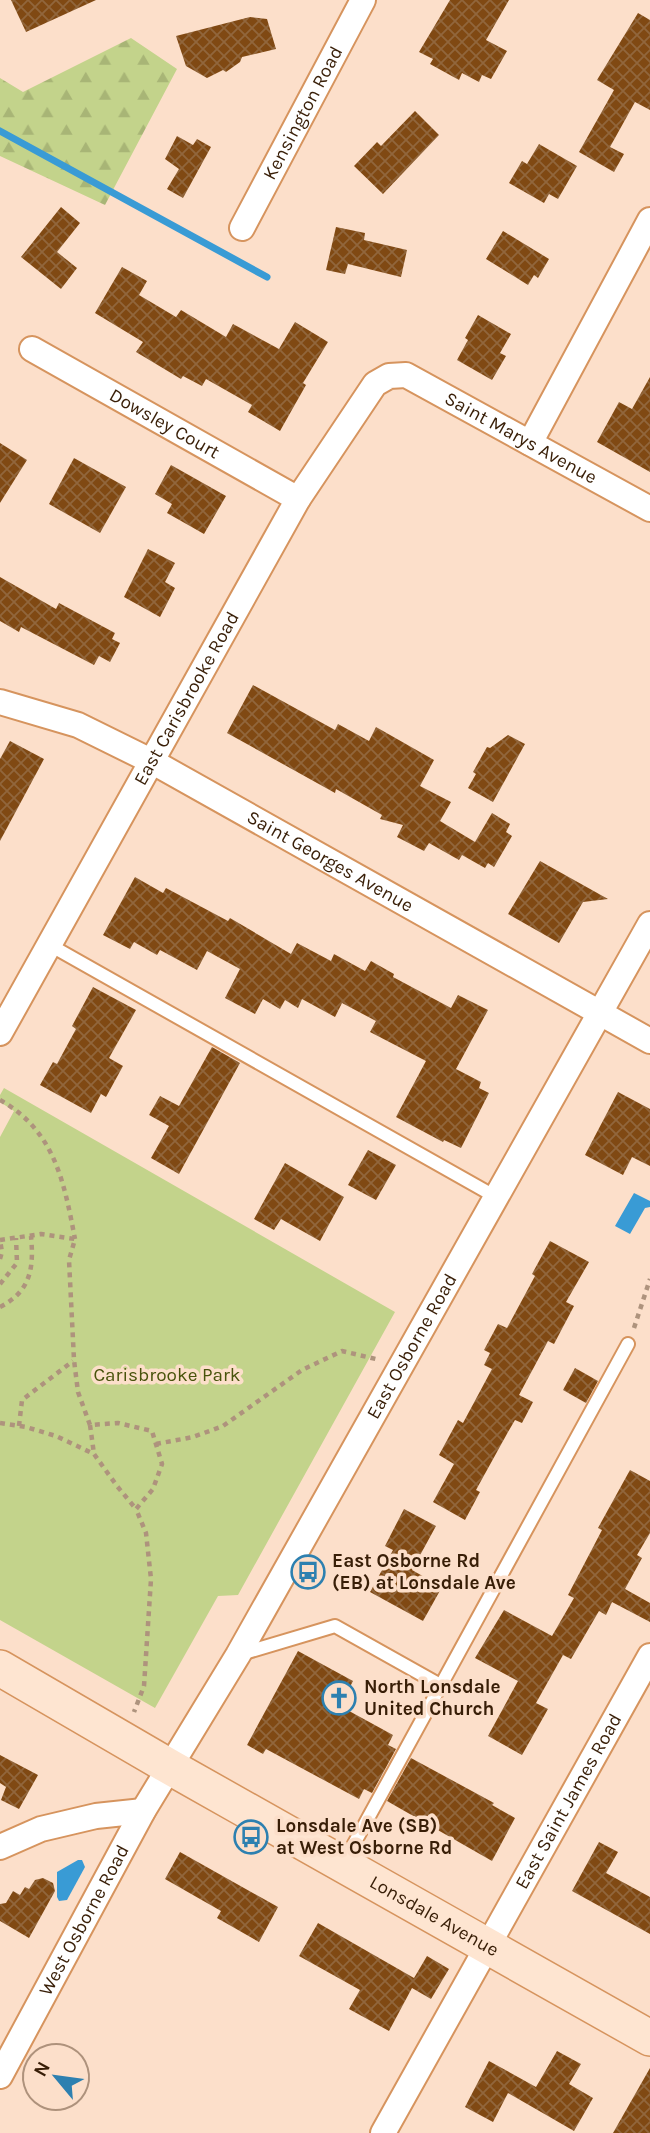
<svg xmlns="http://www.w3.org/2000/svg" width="650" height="2133" font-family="Karla,sans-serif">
  <defs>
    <pattern id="forest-firs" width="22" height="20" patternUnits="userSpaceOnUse" patternTransform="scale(1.75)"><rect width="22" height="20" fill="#c3d38b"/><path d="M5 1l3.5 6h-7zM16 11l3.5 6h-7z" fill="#a8b576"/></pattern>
    <pattern id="building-cross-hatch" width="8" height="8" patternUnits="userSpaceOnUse" patternTransform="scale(1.75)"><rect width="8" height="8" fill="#804913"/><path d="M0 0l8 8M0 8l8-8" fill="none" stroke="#91663c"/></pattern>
  </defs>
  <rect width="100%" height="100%" fill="#fcdfca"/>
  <polygon fill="url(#forest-firs)" points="131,38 177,69 105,205 0,156 0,78 23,92"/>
  <polygon fill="#c3d38b" points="4,1088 395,1312 238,1595 218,1596 155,1708 0,1620 0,1137 14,1111 0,1102 0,1095"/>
  <g fill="#399bd5">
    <polygon points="634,1193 650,1201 650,1207 645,1208 630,1234 615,1226"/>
    <polygon points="78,1860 82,1860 85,1867 67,1900 59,1901 57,1897 57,1872"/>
  </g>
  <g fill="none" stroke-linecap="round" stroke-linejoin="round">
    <polyline stroke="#399bd5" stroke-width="7" points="0,131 267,277"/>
  </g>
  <g fill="url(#building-cross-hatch)">
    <polygon points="11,0 96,0 26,32"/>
    <polygon points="450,0 509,0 486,40 507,51 491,79 482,75 479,82 462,73 459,80 430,64 433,59 419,52"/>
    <polygon points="638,13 650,20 650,110 635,102 610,147 624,154 614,172 579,152 614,90 597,80"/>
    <polygon points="250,17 267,19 276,49 242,57 240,62 226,72 223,70 207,78 186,66 176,36"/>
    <polygon points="415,111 439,135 383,194 354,166 377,142 381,146"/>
    <polygon points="177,136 193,145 197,139 211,147 183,198 167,189 179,169 165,159"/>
    <polygon points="539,144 577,166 558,199 549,194 544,203 509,183 522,161 527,164"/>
    <polygon points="61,207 80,223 57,252 77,268 61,289 21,257"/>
    <polygon points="336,227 365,233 364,240 407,250 401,277 348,264 345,274 326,270"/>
    <polygon points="503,231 549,259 538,278 534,275 528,285 486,259"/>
    <polygon points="122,267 147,281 139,295 176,317 181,310 226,337 233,324 279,349 295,322 328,342 303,383 306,385 280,431 248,412 252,405 206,379 202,386 183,376 181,379 136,352 143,342 95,313"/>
    <polygon points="478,315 511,334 500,353 506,356 492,380 457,360 468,340 465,338"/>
    <polygon points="650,377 650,472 597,442 619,402 632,409"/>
    <polygon points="0,443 27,460 0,503"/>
    <polygon points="74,458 126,487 100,533 49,504"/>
    <polygon points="171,465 226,496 204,534 167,513 172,504 155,494"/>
    <polygon points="148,549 175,563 165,582 175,588 160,617 124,597"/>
    <polygon points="0,577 56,609 59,603 115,633 112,639 120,643 110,662 99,656 94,665 21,627 19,632 0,621"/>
    <polygon points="253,685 335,730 338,724 369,741 376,727 434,760 420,786 451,802 440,821 475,842 492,813 510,824 506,832 512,836 494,867 488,863 485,868 462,855 459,860 429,843 424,851 397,837 403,825 380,819 382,815 336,789 335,793 227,733"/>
    <polygon points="508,735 525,744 493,802 468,788 476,774 473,772 487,747 490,748"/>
    <polygon points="10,741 44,759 0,841 0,759"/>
    <polygon points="540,861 608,899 583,902 559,943 508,914"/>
    <polygon points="135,877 163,893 166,888 228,921 230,918 291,954 297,943 331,961 334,954 365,971 371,961 394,974 393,977 451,1008 458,995 488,1010 456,1069 481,1082 479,1088 489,1093 461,1148 444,1140 443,1142 396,1117 426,1061 370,1032 376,1021 342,1003 335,1017 302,999 298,1008 285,1000 280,1009 263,999 255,1014 225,998 240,969 207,951 197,970 160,950 157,955 134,942 130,949 103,935"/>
    <polygon points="93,987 136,1010 109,1058 123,1066 106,1097 101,1094 91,1113 40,1085 53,1062 57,1064 76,1029 72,1026"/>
    <polygon points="212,1047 240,1063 179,1174 151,1158 169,1126 149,1115 160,1096 179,1106"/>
    <polygon points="618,1092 650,1109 650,1166 632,1157 623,1175 585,1155"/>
    <polygon points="368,1150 396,1165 376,1200 348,1185"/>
    <polygon points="285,1163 344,1197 320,1241 281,1219 274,1230 254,1219"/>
    <polygon points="550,1241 589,1262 566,1302 574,1306 554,1344 548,1341 519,1395 533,1402 522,1423 515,1420 508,1432 476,1490 480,1492 465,1520 433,1502 454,1464 439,1455 458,1420 463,1423 492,1369 484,1365 490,1353 484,1350 498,1324 507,1328 535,1276 532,1274"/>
    <polygon points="575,1368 598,1381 586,1403 563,1390"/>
    <polygon points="630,1470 650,1481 650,1533 637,1555 642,1558 625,1589 650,1603 650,1622 612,1602 606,1615 599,1611 571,1659 563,1655 536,1703 548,1709 522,1755 488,1736 518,1681 475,1658 504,1610 552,1636 574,1598 568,1595 602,1530 598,1528"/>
    <polygon points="404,1509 436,1526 412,1570 442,1587 423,1621 370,1592 393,1550 385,1546"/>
    <polygon points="298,1651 353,1681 340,1706 393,1735 388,1745 396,1749 372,1793 364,1789 359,1799 266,1749 263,1754 247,1745"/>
    <polygon points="0,1755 38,1775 19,1809 1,1800 6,1787 0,1783"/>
    <polygon points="411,1758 494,1803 492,1805 515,1818 492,1861 387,1801"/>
    <polygon points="599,1842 618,1852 606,1873 650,1897 650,1934 572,1891"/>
    <polygon points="180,1852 278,1907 259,1942 217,1918 221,1911 165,1879"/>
    <polygon points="43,1878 53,1883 55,1891 29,1938 0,1921 0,1904 6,1903 13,1891 20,1895 25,1887 29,1889 35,1880"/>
    <polygon points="318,1923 414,1978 427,1956 449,1969 431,1999 412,1988 389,2031 349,2009 360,1990 299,1956"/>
    <polygon points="557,2051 581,2064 569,2084 593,2098 574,2131 508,2093 493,2122 465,2107 489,2061 536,2087"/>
    <polygon points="650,2068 650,2133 613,2133"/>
  </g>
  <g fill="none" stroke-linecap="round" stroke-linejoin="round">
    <defs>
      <g id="lane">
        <polyline points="48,944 496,1197"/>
        <polyline points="241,1654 335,1626 442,1686"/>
        <polyline points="344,1862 628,1344"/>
      </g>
      <g id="street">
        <path id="s1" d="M242 228 363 0"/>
        <path id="s2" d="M32 349 298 499"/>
        <polyline points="530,443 650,220"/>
        <path id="s3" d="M0 702 78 725 153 762 650 1041"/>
        <path id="s4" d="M0 1033 298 499 375 384 389 376 406 375 650 509"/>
        <polyline points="0,1847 41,1829 96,1816 143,1811"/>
        <path id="s5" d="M0 2076 143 1811 238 1655 650 924"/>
        <path id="s6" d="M383 2133 650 1656"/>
      </g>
      <g id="secondary">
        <path id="s7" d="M0 1668 170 1767 650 2038"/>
      </g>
    </defs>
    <use href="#lane" stroke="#d6945e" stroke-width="16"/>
    <use href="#street" stroke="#d6945e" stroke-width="28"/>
    <use href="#secondary" stroke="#d6945e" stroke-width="38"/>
    <g stroke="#ae937d" stroke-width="4.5" stroke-dasharray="5 5" stroke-linecap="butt">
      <path d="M0 1100C55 1131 64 1182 75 1239"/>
      <polyline points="0,1240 41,1234 75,1239 69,1260 74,1360 78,1392 90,1425 118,1423 152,1431 162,1464 153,1489 136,1509 146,1533 151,1579 144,1686 134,1712"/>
      <polyline points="0,1259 2,1252 0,1240"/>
      <polyline points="0,1284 17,1263 16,1238"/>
      <path d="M0 1307C31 1291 34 1268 31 1236"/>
      <polyline points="634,1328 650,1279"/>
      <polyline points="0,1423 26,1427 56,1436 94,1454 117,1486 136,1509"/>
      <polyline points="90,1425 94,1454"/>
      <polyline points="19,1426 22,1400 73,1361"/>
      <polyline points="156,1444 193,1437 223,1426 302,1370 342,1351 380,1360"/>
    </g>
    <use href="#lane" stroke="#fff" stroke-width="12"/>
    <use href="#street" stroke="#fff" stroke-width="24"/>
    <use href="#secondary" stroke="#fee5d1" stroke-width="35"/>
  </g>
  <defs>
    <symbol id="bus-ring" viewBox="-11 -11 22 22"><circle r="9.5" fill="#fcdfca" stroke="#2d80b0" stroke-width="1.5"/><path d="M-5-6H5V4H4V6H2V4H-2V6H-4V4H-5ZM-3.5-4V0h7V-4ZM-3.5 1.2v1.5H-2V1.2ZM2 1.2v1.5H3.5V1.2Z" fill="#2d80b0"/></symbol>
    <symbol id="church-ring" viewBox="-11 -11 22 22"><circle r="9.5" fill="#fcdfca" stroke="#2d80b0" stroke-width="1.5"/><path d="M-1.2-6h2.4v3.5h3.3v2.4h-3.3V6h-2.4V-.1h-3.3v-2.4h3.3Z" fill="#2d80b0"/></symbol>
  </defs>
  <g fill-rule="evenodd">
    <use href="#bus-ring" x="289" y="1553" width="38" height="38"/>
    <use href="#church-ring" x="320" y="1679" width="38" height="38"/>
    <use href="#bus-ring" x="232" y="1818" width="38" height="38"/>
  </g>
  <g text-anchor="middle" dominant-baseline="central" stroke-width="7" stroke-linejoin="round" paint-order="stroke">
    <g font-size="19" fill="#381e07" stroke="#fcdfca">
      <text stroke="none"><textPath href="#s1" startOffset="130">Kensington Road</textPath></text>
      <text stroke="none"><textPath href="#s2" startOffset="152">Dowsley Court</textPath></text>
      <text stroke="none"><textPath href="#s4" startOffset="914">Saint Marys Avenue</textPath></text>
      <text stroke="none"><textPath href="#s4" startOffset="383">East Carisbrooke Road</textPath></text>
      <text stroke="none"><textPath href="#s3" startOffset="368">Saint Georges Avenue</textPath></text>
      <text stroke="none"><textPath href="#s5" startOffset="838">East Osborne Road</textPath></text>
      <text stroke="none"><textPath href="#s6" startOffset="380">East Saint James Road</textPath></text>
      <text stroke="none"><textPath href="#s7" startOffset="500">Lonsdale Avenue</textPath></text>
      <text stroke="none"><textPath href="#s5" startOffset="177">West Osborne Road</textPath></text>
    </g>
    <g font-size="19" fill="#48530b" stroke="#fcdfca">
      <text x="167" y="1375">Carisbrooke Park</text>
    </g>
    <g font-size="19" font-weight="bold" fill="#381e07" stroke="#fcdfca" text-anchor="start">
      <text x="332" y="1561">East Osborne Rd<tspan x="332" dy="22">(EB) at Lonsdale Ave</tspan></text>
      <text x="364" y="1687">North Lonsdale<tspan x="364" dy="22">United Church</tspan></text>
      <text x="276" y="1826">Lonsdale Ave (SB)<tspan x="276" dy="22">at West Osborne Rd</tspan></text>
    </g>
  </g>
  <g transform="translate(56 2077) rotate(299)"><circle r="33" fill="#fcdfca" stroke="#ae927c" stroke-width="2"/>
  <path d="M0-5L12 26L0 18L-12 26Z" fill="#2d80b0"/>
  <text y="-10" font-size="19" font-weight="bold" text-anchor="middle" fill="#381e07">N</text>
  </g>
</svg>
